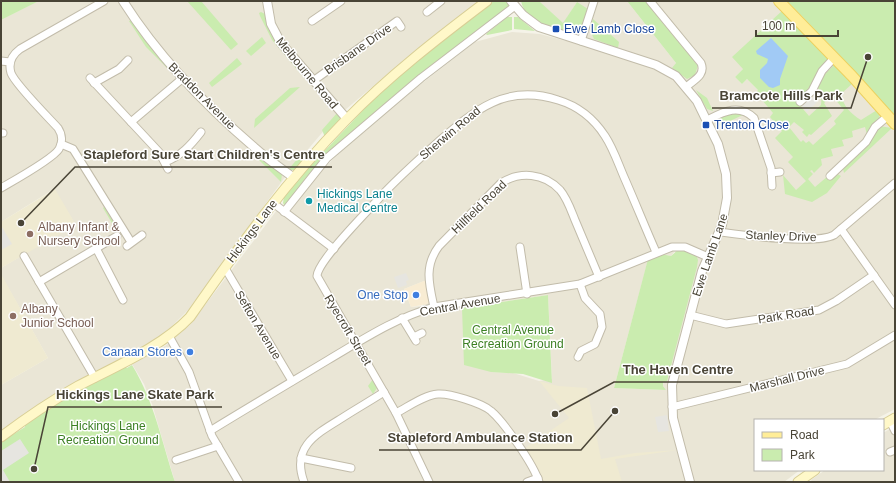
<svg xmlns="http://www.w3.org/2000/svg" width="896" height="483" font-family="Arial,sans-serif">
  <rect width="100%" height="100%" fill="#f5f3e8"/>
  <g fill="#eae6d6" fill-rule="evenodd">
    <polygon points="39,1 480,1 404,60 332,121 288,173 189,309 165,333 1,432 1,385 48,358 1,275 1,268 75,224 54,189 1,222 1,20"/>
    <path d="M539 1H627L676 63 673 68 693 58 645 1H774L783 10 743 69 735 77 742 84 747 79 758 90 828 56 876 109 895 132V409L874 420H755V470H800L784 482H175L152 404 144 384 132 364 165 346 190 325 277 210 286 217 316 176 366 127 475 42 512 32 540 34 566 41 569 32 572 33 577 2 563 24ZM675 251 663 386 666 390 614 388 648 260 661 254 671 256ZM424 281H425L423 306 411 307 404 289ZM548 295 552 379 539 381 513 373 491 372 462 308Z"/>
    <polygon points="895,426 895,482 812,482 811,480 825,470 883,470 883,433"/>
  </g>
  <polygon fill="#f8ecd3" points="424,281 426,281 430,301 427,304 411,307 404,289"/>
  <g fill="#efead1">
    <polygon points="55,189 76,225 1,268 1,222"/>
    <polygon points="1,274 48,358 1,385"/>
    <polygon points="539,381 558,386 587,388 601,459 635,453 678,450 615,459 622,482 543,482 525,448 569,418"/>
  </g>
  <g fill="#caecaf" fill-rule="evenodd">
    <polygon points="1,1 39,1 1,20"/>
    <polygon points="187,1 201,1 238,44 231,50"/>
    <polygon points="494,1 507,1 509,5 507,9 316,166 285,207 283,203 284,197 299,178 386,86"/>
    <path d="M521 1H539L563 23 577 2 588 9 582 28 572 33C554 28 525 22 521 1Z"/>
    <polygon points="627,1 645,1 693,58 698,65 695,75 687,79 672,68 676,63"/>
    <polygon points="787,1 895,1 895,117 830,45"/>
    <path d="M783 10 828 56V61L811 88 797 102 809 116 821 105 822 93 817 87 821 78 834 65 853 83 841 94C843 106 851 114 861 120L877 110 880 113 879 120 867 135 865 127 852 131 853 137 842 140 844 146 831 149 833 156 821 159 822 165 814 173 812 170 810 171 813 174 808 179 815 187 828 176 836 173 841 176 827 193 812 202 785 194 783 175 796 190 806 181 788 162 793 157 775 138 782 131 770 117 773 113 756 93 758 90 747 79 742 84 735 77 743 69 732 57ZM834 98 844 110 834 121 836 124 813 145 809 141 806 143 803 140 801 142 789 127 794 122 804 130 802 132 807 137 809 134 811 135 832 116 824 103 829 99 831 100Z"/>
    <polygon points="261,12 265,14 274,40 299,69 299,72 272,40 260,16 259,13"/>
    <polygon points="507,17 512,17 512,30 487,35 486,34"/>
    <polygon points="514,17 518,17 535,31 514,29"/>
    <polygon points="593,19 619,42 618,48 594,39 590,30"/>
    <polygon points="132,20 175,73 174,75 146,47 129,21"/>
    <polygon points="262,37 266,43 251,56 246,51"/>
    <polygon points="237,58 242,64 212,87 209,83"/>
    <polygon points="300,87 254,128 255,119 290,88"/>
    <polygon points="696,90 707,98 713,111 707,109"/>
    <polygon points="733,112 745,114 717,127 719,117"/>
    <polygon points="337,113 340,117 340,122 325,137 322,130"/>
    <polygon points="879,126 892,128 844,173 843,169"/>
    <polygon points="250,148 282,174 281,182 248,149"/>
    <polygon points="304,151 311,152 294,170 288,170"/>
    <polygon points="104,207 116,226 116,230 103,208"/>
    <polygon points="678,250 685,250 696,255 698,260 697,267 667,381 663,382 663,386 666,390 614,388 648,259 661,254 671,256"/>
    <polygon points="548,295 552,383 523,374 491,372 464,365 462,308"/>
    <path d="M132 365C154 401 162 442 175 482H1V442L25 427V424C57 402 91 384 125 366L127 368Z"/>
    <polygon points="373,379 377,388 373,394 368,386"/>
  </g>
  <g fill="#e6e5e0">
    <polygon points="807,92 817,102 807,112 798,101"/>
    <polygon points="2,227 12,244 1,250 1,228"/>
    <polygon points="406,273 409,280 406,281 407,285 398,288 394,277"/>
    <polygon points="667,415 669,431 658,432 655,417"/>
    <polygon points="20,439 29,453 3,470 10,482 1,482 1,451"/>
  </g>
  <polygon fill="#a1caf5" points="771,38 788,56 780,79 780,85 773,88 769,87 760,78 760,70 767,63 768,59 757,54 756,51"/>
  <g fill="none" stroke-linecap="round" stroke-linejoin="round">
    <defs>
      <g id="minor">
        <path d="M650 1 701 63C706 75 694 80 686 87"/>
        <polyline points="427,12 441,1"/>
        <polyline points="312,21 341,1"/>
        <polyline points="581,41 594,1"/>
        <polyline points="1,61 10,62"/>
        <polyline points="90,78 159,152 168,169"/>
        <polyline points="313,81 397,21 401,27"/>
        <polyline points="94,83 119,69 128,60"/>
        <polyline points="800,102 812,91 822,71 834,58"/>
        <path d="M707 120C723 112 739 103 754 118L771 168 772 186"/>
        <polyline points="131,122 183,78"/>
        <polyline points="1,133 3,133"/>
        <polyline points="61,144 73,149 131,242"/>
        <path d="M165 162C181 156 191 145 201 132"/>
        <polyline points="771,173 780,172"/>
        <polyline points="830,176 866,142 875,127 888,116"/>
        <path d="M1 188C13 181 53 159 59 149 63 142 62 134 58 128 48 117 15 84 11 73 8 63 12 55 20 49L104 1"/>
        <polyline points="273,203 334,249"/>
        <polyline points="284,212 327,158 421,78 515,6"/>
        <polyline points="841,229 895,305"/>
        <path d="M720 232C743 235 815 245 834 235L895 183"/>
        <polyline points="127,246 142,235"/>
        <polyline points="520,247 527,294"/>
        <polyline points="96,248 123,300"/>
        <polyline points="24,256 95,378"/>
        <polyline points="225,268 292,381"/>
        <polyline points="39,282 117,236"/>
        <path d="M434 307C429 284 424 266 439 246L501 183C520 171 544 173 560 190 567 198 571 210 575 220 583 239 591 258 599 277"/>
        <polyline points="690,315 726,324 819,310 836,301 874,275"/>
        <polyline points="402,318 416,341"/>
        <polyline points="169,336 189,372 212,436 239,482"/>
        <polyline points="414,337 422,333"/>
        <polyline points="578,357 581,351 595,344 602,327 600,314 585,298 580,284"/>
        <polyline points="672,407 847,364 895,335"/>
        <path d="M396 413C408 407 424 395 438 394 449 393 482 403 491 411 504 422 534 465 539 482"/>
        <polyline points="890,421 895,431"/>
        <path d="M210 431C249 407 288 384 328 360 362 340 395 318 434 307L580 284 672 247H685L708 257"/>
        <polyline points="890,452 895,450"/>
        <polyline points="301,458 351,468"/>
        <polyline points="176,460 218,446"/>
        <path d="M304 482C291 447 316 434 342 418 356 409 370 401 384 392"/>
        <path d="M429 482 396 413 317 276C318 260 370 209 383 194 400 176 419 159 438 142 475 110 506 83 558 100 578 106 594 119 605 136 613 148 618 163 624 177 635 202 645 227 656 252"/>
        <polyline points="527,482 538,478"/>
      </g>
      <g id="tertiary">
        <path d="M123 1C158 56 205 105 255 148 267 159 281 168 294 178"/>
        <polyline points="267,1 271,24 281,43 347,119"/>
        <polyline points="511,1 523,15 539,27 656,65 676,76 697,101 718,144 726,174 727,198 722,225 702,271 672,385 673,418 690,482"/>
      </g>
      <g id="secondary">
        <polyline points="883,425 895,418"/>
        <path d="M1 437C26 418 51 401 78 386 114 367 162 347 190 317 238 248 287 180 346 120 389 76 438 38 487 1"/>
        <polyline points="798,482 815,470"/>
      </g>
      <polyline id="primary" points="779,1 852,76 895,124"/>
    </defs>
    <use href="#minor" stroke="#c2bcaa" stroke-width="9"/>
    <use href="#tertiary" stroke="#c2bcaa" stroke-width="10"/>
    <use href="#secondary" stroke="#d8ce95" stroke-width="11"/>
    <use href="#primary" stroke="#ecd160" stroke-width="12"/>
    <use href="#minor" stroke="#fff" stroke-width="7"/>
    <use href="#tertiary" stroke="#fff" stroke-width="8"/>
    <use href="#secondary" stroke="#fff8c9" stroke-width="9"/>
    <use href="#primary" stroke="#ffed98" stroke-width="10"/>
  </g>
  <g fill="#1a4fb4" stroke="#fff" stroke-width="1.5">
    <rect x="552" y="25" width="8" height="8" rx="2"/>
    <rect x="702" y="121" width="8" height="8" rx="2"/>
  </g>
  <circle fill="#0f9aa8" stroke="#fff" stroke-width="1.5" cx="309" cy="201" r="4"/>
  <g fill="#8d6e63" stroke="#fff" stroke-width="1.5">
    <circle cx="30" cy="234" r="4"/>
    <circle cx="13" cy="316" r="4"/>
  </g>
  <g fill="#3f7fe0" stroke="#fff" stroke-width="1.5">
    <circle cx="416" cy="295" r="4"/>
    <circle cx="190" cy="352" r="4"/>
  </g>
  <g text-anchor="middle" dominant-baseline="central" stroke-width="3" stroke-linejoin="round" paint-order="stroke">
    <g font-size="12" fill="#164399" stroke="#fff" text-anchor="start">
      <text x="564" y="29">Ewe Lamb Close</text>
      <text x="714" y="125">Trenton Close</text>
    </g>
    <g font-size="12" fill="#494436" stroke="#fff">
      <text transform="translate(358 49) rotate(-35)">Brisbane Drive</text>
      <text transform="translate(307 73) rotate(50)">Melbourne Road</text>
      <text transform="translate(202 96) rotate(45)">Braddon Avenue</text>
      <text transform="translate(450 133) rotate(-40)">Sherwin Road</text>
      <text transform="translate(479 207) rotate(-44)">Hillfield Road</text>
      <text transform="translate(252 231) rotate(-53)">Hickings Lane</text>
      <text transform="translate(781 236) rotate(2)">Stanley Drive</text>
      <text transform="translate(710 255) rotate(-71)">Ewe Lamb Lane</text>
      <text transform="translate(460 305) rotate(-10)">Central Avenue</text>
      <text transform="translate(786 315) rotate(-9)">Park Road</text>
      <text transform="translate(258 325) rotate(59)">Sefton Avenue</text>
      <text transform="translate(348 330) rotate(59)">Ryecroft Street</text>
      <text transform="translate(787 379) rotate(-14)">Marshall Drive</text>
    </g>
    <g font-size="12" fill="#0d838f" stroke="#fff" text-anchor="start">
      <text x="317" y="194">Hickings Lane<tspan x="317" dy="14">Medical Centre</tspan></text>
    </g>
    <g font-size="12" fill="#785e54" stroke="#fff" text-anchor="start">
      <text x="38" y="227">Albany Infant &amp;<tspan x="38" dy="14">Nursery School</tspan></text>
      <text x="21" y="309">Albany<tspan x="21" dy="14">Junior School</tspan></text>
    </g>
    <g font-size="12" fill="#366cbe" stroke="#fff" text-anchor="end">
      <text x="408" y="295">One Stop</text>
      <text x="182" y="352">Canaan Stores</text>
    </g>
    <g font-size="12" fill="#3d8025" stroke="#fff">
      <text x="513" y="330">Central Avenue<tspan x="513" dy="14">Recreation Ground</tspan></text>
      <text x="108" y="426">Hickings Lane<tspan x="108" dy="14">Recreation Ground</tspan></text>
    </g>
  </g>
  <path fill="none" stroke="#494436" stroke-width="1.5" d="M868 57L851 108H712M21 223L75 167H332M555 414L614 382H741M34 469L48 407H222M615 411L581 450H379"/>
  <g fill="#494436" stroke="#fff" stroke-width="1.5">
    <circle cx="868" cy="57" r="4"/>
    <circle cx="21" cy="223" r="4"/>
    <circle cx="555" cy="414" r="4"/>
    <circle cx="34" cy="469" r="4"/>
    <circle cx="615" cy="411" r="4"/>
  </g>
  <g font-size="13" text-anchor="middle" font-weight="bold" fill="#494436" stroke="#fff" stroke-width="3" stroke-linejoin="round" paint-order="stroke">
    <text x="781" y="100">Bramcote Hills Park</text>
    <text x="204" y="159">Stapleford Sure Start Children's Centre</text>
    <text x="678" y="374">The Haven Centre</text>
    <text x="135" y="399">Hickings Lane Skate Park</text>
    <text x="480" y="442">Stapleford Ambulance Station</text>
  </g>
  <rect width="896" height="483" fill="none" stroke="#494436" stroke-width="4"/>
  <rect x="754" y="419" width="130" height="52" fill="#ffffff" stroke="#b6b4af"/>
  <rect x="762" y="432" width="20" height="6" fill="#ffed98" stroke="#b6b4af"/>
  <text x="790" y="439" font-size="12" fill="#494436">Road</text>
  <rect x="762" y="449" width="20" height="12" fill="#caecaf" stroke="#b6b4af"/>
  <text x="790" y="459" font-size="12" fill="#494436">Park</text>
  <path d="M756 30v6h82v-6" fill="none" stroke="#494436" stroke-width="2"/>
  <text x="762" y="30" font-size="12" fill="#494436" stroke="#ffffff" stroke-width="3" paint-order="stroke">100 m</text>
</svg>
